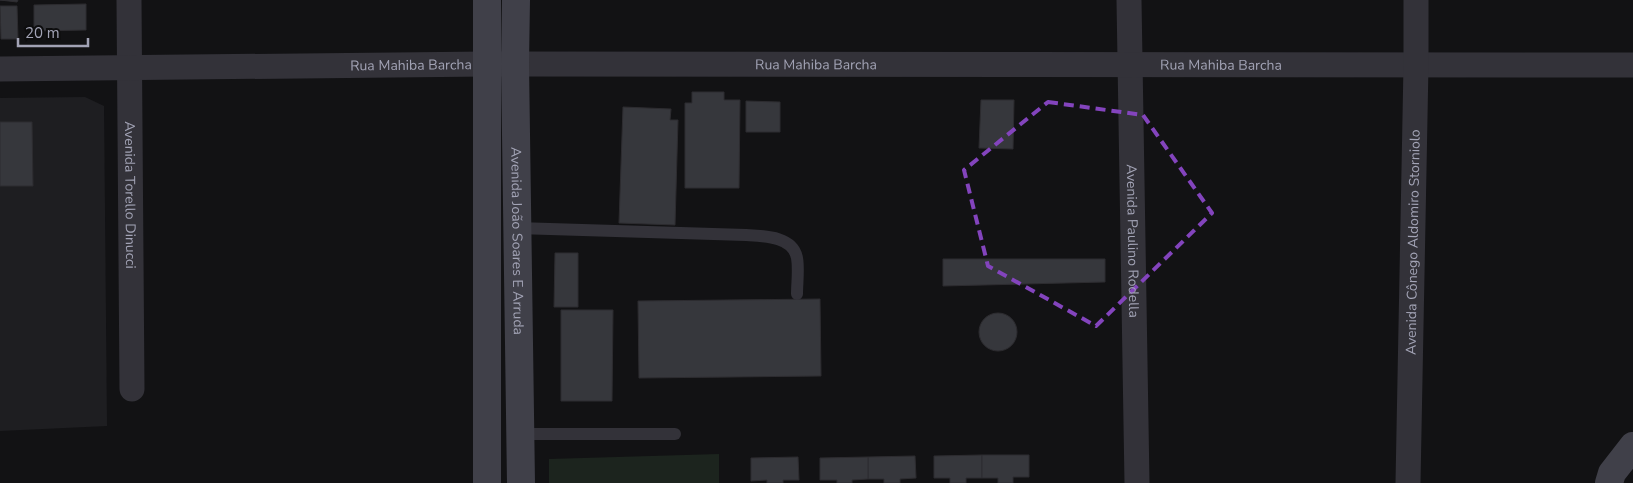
<svg xmlns="http://www.w3.org/2000/svg" width="1633" height="483" font-family="'Nunito Sans',sans-serif">
  <rect width="100%" height="100%" fill="#121214"/>
  <polygon fill="#1e1e21" points="85,97 104,106 107,426 0,431 0,98"/>
  <polygon fill="#1c241e" points="719,454 719,483 549,483 549,459"/>
  <g fill="#36373c" stroke="#2d2c30">
    <polygon points="0,0 18,0 17,2"/>
    <polygon points="86,4 86,30 34,31 34,5"/>
    <polygon points="0,6 17,6 18,39 1,39"/>
    <polygon points="692,92 724,92 724,100 740,100 739,188 685,188 685,103 692,103"/>
    <polygon points="981,100 1014,100 1013,149 979,148"/>
    <polygon points="746,101 780,102 780,132 746,132"/>
    <polygon points="623,107 671,109 670,120 678,120 675,225 619,223"/>
    <polygon points="0,122 32,122 33,186 0,186"/>
    <polygon points="555,253 578,253 578,307 554,307"/>
    <polygon points="943,259 1105,259 1105,282 943,286"/>
    <polygon points="820,299 821,376 639,378 638,301"/>
    <polygon points="561,310 613,310 612,401 561,401"/>
    <circle cx="998" cy="332" r="19"/>
    <polygon points="982,455 982,478 966,478 966,483 950,483 950,478 934,478 934,456"/>
    <polygon points="982,455 1029,455 1029,477 1013,477 1013,483 998,483 998,478 982,478"/>
    <polygon points="915,456 916,478 900,479 900,483 884,483 884,479 868,479 868,457"/>
    <polygon points="798,457 799,480 783,480 783,483 767,483 767,480 751,481 751,458"/>
    <polygon points="868,457 868,479 852,480 852,483 837,483 837,480 820,480 820,458"/>
  </g>
  <g fill="none" stroke-linecap="round" stroke-linejoin="round">
    <g stroke="#333239" stroke-width="12">
      <path d="M517 228 746 235C763 236 793 236 797 258 799 269 797 283 797 294"/>
      <polyline points="520,434 675,434"/>
    </g>
    <g stroke="#333239" stroke-width="25">
      <path id="s1" d="M129 0 132 389"/>
      <path id="s2" d="M1129 0 1137 483"/>
      <path id="s3" d="M0 69 487 64 1633 65"/>
      <path id="s4" d="M1408 483 1416 65V0"/>
    </g>
    <g stroke="#404049" stroke-width="28">
      <path id="s5" d="M516 0 515 64 521 483"/>
      <polyline points="487,483 487,0"/>
      <polyline points="1609,483 1612,473 1633,446"/>
    </g>
  </g>
  <path fill="none" stroke="#8344bd" stroke-width="4" stroke-dasharray="10 6" stroke-linejoin="round" d="M1048 102 1143 115 1212 213 1096 326 988 266 964 170Z"/>
  <g text-anchor="middle" dominant-baseline="central" stroke-width="4.5" stroke-linejoin="round" paint-order="stroke">
    <g font-size="14" fill="#a2a3b5" stroke="#0d0d0e">
      <text stroke="none"><textPath href="#s3" startOffset="411">Rua Mahiba Barcha</textPath></text>
      <text stroke="none"><textPath href="#s3" startOffset="816">Rua Mahiba Barcha</textPath></text>
      <text stroke="none"><textPath href="#s3" startOffset="1221">Rua Mahiba Barcha</textPath></text>
      <text stroke="none"><textPath href="#s1" startOffset="195">Avenida Torello Dinucci</textPath></text>
      <text stroke="none"><textPath href="#s5" startOffset="241">Avenida João Soares E Arruda</textPath></text>
      <text stroke="none"><textPath href="#s2" startOffset="241">Avenida Paulino Rodella</textPath></text>
      <text stroke="none"><textPath href="#s4" startOffset="241">Avenida Cônego Aldomiro Storniolo</textPath></text>
    </g>
  </g>
  <path d="M18 38v8h70v-8" fill="none" stroke="#a2a3b5" stroke-width="2.5"/>
  <text x="25" y="38" font-size="15" fill="#a2a3b5" stroke="#0d0d0e" stroke-width="4" paint-order="stroke">20 m</text>
</svg>
